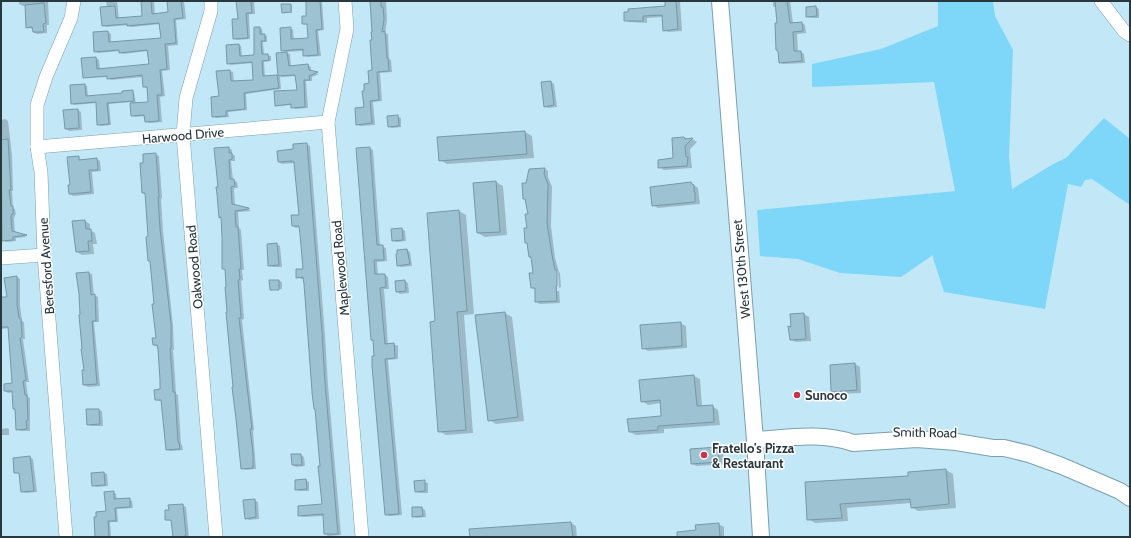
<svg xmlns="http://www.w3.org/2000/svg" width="1131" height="538" font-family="Cabin,sans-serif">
  <rect width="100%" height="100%" fill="#c2e8f8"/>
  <polygon fill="#7ed7f8" points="938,1 993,1 995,16 1013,50 1009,157 1012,189 1055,163 1066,158 1104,118 1130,139 1130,205 1092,179 1085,180 1081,187 1068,184 1045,309 944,292 933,258 933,255 901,277 840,273 798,259 760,256 757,210 955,191 934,82 812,87 812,64 881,49 938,26"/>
  <g fill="#0003" fill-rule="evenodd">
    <polygon points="19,1 48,1 49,25 47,25 47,33 37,34 33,32 33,29 27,27 26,6 23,6 19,4"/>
    <polygon points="106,1 117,1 119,19 144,17 142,1 134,2 132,1 154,1 155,15 169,13 168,1 184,1 186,19 176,20 178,45 168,46 170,70 162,71 165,96 160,97 162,122 149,123 146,121 145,116 135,117 132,115 131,102 109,104 111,125 101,126 98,125 97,103 74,105 72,103 85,85 87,86 88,97 123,94 132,91 134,93 136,104 150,103 148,88 144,87 143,77 111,80 108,77 86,78 112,76 112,74 85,77 85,78 84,77 96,58 99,60 100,70 150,65 148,51 123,54 120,51 98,53 95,51 108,32 111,34 111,43 162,38 161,24 131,27 128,25 106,27 103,25 107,7"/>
    <polygon points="237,1 254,1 255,14 249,14 250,39 237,40 234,38 239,20"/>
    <polygon points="307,1 322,1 324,30 318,31 321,56 307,57 304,55 304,51 285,52 282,50 290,28 293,30 294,40 309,39 308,25 303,24 307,17"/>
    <polygon points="371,1 386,1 387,21 385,33 388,34 389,59 391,60 392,72 380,73 382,101 373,102 375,125 360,126 357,124 365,108 373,71"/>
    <polygon points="666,1 680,1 682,31 668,32 664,30 663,17 647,18 647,23 629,22 625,20 666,7"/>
    <polygon points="773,1 790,1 793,23 802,23 805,25 806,33 797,34 798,52 801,52 804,54 805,63 783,64 780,62 777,8 773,6"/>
    <polygon points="290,5 292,5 292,13 283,13"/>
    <polygon points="816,7 819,9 819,18 811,18 807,17"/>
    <polygon points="260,28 262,29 263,35 267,36 267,42 263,42 264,55 271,56 271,61 264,62 265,77 277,76 279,77 277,54 287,53 290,54 291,67 308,65 311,67 311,72 319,74 312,77 312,81 306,81 308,108 295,109 292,105 278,106 276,105 298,90 296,76 282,77 280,76 281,89 246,94 247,110 228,112 229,117 216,118 213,116 220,97 217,72 230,71 233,72 234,82 254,80 253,63 231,65 228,63 239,45 241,46 242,56 255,56"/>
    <polygon points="551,82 554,84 557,107 548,108 545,106"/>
    <polygon points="78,110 81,112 82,130 69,131 66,129"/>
    <polygon points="397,116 401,118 401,127 392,128 389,126"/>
    <polygon points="5,119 8,121 12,155 13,191 12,191 13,208 15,209 16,215 15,215 14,219 15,233 27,237 16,238 16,241 6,242 3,239 1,239 1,120"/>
    <polygon points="525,132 532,136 534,158 447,164 440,160"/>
    <polygon points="684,138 692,139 697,142 690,149 692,168 664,170 659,167 674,159"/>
    <polygon points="307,144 310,146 325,335 328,385 341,535 328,536 325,534 324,516 303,517 299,515 323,505 316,409 304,279 301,279 297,277 304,270 300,227 296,228 293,226 300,216 295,163 282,164 279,162 294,150"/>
    <polygon points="229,148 232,150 232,154 235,156 235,161 231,161 233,180 237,182 238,188 234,188 235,206 252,211 238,212 239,228 241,230 244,270 242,270 243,280 241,281 244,319 242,320 254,430 253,431 256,469 245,470 242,468 226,270 223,269 222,218 220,217 219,188"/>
    <polygon points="369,148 373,150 380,246 386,248 387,261 377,262 378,275 385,275 388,277 389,289 384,289 388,345 394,344 398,346 398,359 388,360 402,515 389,516 386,514 375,357"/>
    <polygon points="155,154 159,156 162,198 161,199 163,231 173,326 174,350 173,350 175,376 176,394 178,395 181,444 182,445 183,450 170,451 167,449 162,401 159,401 156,400 161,390 158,347 154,345 157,339 146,195 143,193 144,164"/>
    <polygon points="78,157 82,161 97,159 100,161 101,171 92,172 94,194 73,196 70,194"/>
    <path d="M545 169 548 171V177L552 187 551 226 555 258 559 272 560 273 561 287 559 288 560 303 540 304 536 302V290L532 287 534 274 532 258 530 257 528 244 526 243 529 215 527 183ZM556 270H558L559 291H557Z"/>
    <polygon points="496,182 503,186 507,235 485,237 478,233"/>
    <polygon points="691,183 698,188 700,204 658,208 653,205"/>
    <polygon points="459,211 466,215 474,314 464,315 473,433 446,435 439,431 436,322"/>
    <polygon points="85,221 90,224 90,230 95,233 97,244 93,244 94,254 82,255 77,252"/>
    <polygon points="402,229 405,231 406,241 396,242 393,240"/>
    <polygon points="277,244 280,246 282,267 273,267 269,266 268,245"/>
    <polygon points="407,250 410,252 412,266 401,267 398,265"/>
    <polygon points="89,273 92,274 94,295 98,297 99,322 94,322 100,386 88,387 84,385"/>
    <polygon points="17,277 20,279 20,306 22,321 24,322 25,339 23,339 29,382 26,382 28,397 30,398 30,431 20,431 17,429 13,392 8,393 5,391 13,384 9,328 1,329 1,316"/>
    <polygon points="279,281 282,282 282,289 272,289 272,291 271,290"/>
    <polygon points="405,281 408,283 409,293 400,294 397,292"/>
    <polygon points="505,313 512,317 524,421 496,424 489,420"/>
    <polygon points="804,314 809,317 811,341 796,342 791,340 792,328 791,315"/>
    <polygon points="680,323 686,326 687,348 648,351 643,348"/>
    <polygon points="855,364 860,367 861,393 837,394 832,391"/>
    <polygon points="694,376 700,379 702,407 712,406 718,410 720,425 664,429 664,433 636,435 630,432 662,417 661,403 648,405 642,401"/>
    <polygon points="99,410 102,411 103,426 91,426 88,425"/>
    <polygon points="7,428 9,429 9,435 1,435 1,429"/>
    <polygon points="718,448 723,451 724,464 697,466 692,464 691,450"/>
    <polygon points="292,455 301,455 304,457 305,466 296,467 293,465"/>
    <polygon points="30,457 33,459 37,492 25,493 22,491 20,474 15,472"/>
    <polygon points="1,462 2,482 1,482"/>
    <polygon points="946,470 953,474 956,508 918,511 911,507 911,503 847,508 848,521 815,523 808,519 806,483 909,476"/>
    <polygon points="104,473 107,474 108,486 96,487 93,485 92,474"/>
    <polygon points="306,480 309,482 309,491 300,491 296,490"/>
    <polygon points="424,482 428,483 428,493 419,493 416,491"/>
    <polygon points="113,492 116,494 117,500 129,499 132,501 133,508 117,509 118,522 110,522 111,537 96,537 107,512"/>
    <polygon points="254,500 258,502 259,519 249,520 246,518"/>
    <polygon points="182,505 186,507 189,537 173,537 172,521 166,520 170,511"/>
    <polygon points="422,508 425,510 426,517 417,518 413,516"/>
    <polygon points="571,523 576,526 577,537 471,537 470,530"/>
    <polygon points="718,524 724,527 724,537 691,537 697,531"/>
  </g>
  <g fill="#9dc3d2" stroke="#7499a7">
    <polygon points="141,1 151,1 152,14 168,12 167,1 181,1 183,18 174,19 176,43 165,44 167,69 160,70 162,95 157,95 159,121 145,122 144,115 131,116 130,103 148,102 147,87 143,87 142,75 107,79 107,76 83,78 81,58 96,57 97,69 149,64 147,50 119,53 119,50 94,52 93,32 108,31 109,42 161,38 159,23 127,26 127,24 102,26 100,7 115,6 116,18 142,16"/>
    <polygon points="236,1 251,1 252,13 246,13 248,38 233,39 232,19 238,19"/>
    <polygon points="306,1 320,1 322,29 316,30 318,55 303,56 303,49 281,51 280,28 291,27 291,39 308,38 307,24 302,24 302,16 306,16"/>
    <polygon points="370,1 381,1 381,7 383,7 384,19 382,32 385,31 387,58 388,58 389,71 377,72 379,100 370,101 372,123 356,125 355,108 364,107 362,91 364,91 364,84 369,83 368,71 372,70 370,40 372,40 371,32 372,32"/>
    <polygon points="665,1 676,1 678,29 663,31 662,15 643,16 643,21 624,21 624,12 628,12 628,9 665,6"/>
    <polygon points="775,1 787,1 790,23 802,22 803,31 793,32 794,51 801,51 802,61 779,63 778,51 776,50 775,23 777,23"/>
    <polygon points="44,3 46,23 43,24 44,32 33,32 32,27 26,28 25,5"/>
    <polygon points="281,4 291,4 291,12 282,13"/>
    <polygon points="816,6 817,16 806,17 806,7"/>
    <polygon points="254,27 260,27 260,34 265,34 265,41 261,41 262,54 268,54 269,60 262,61 263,76 277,75 279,88 244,93 245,109 226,111 226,116 212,117 211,97 219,96 216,71 230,70 231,81 253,80 252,62 227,64 226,45 239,44 240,56 254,55"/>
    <polygon points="287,52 289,66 308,64 309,70 318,72 309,76 310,80 304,80 305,107 291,108 291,104 275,106 274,91 297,90 295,75 278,76 276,53"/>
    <polygon points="551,81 554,105 544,107 541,82"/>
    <polygon points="85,84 86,96 122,93 122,91 133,90 134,101 107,103 109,124 97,125 96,102 71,104 70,85"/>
    <polygon points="78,109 79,128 65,129 63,110"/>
    <polygon points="398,115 399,126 388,127 387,116"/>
    <polygon points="525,131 527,154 439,161 437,137"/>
    <polygon points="684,137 685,139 693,138 685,146 686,157 688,157 687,166 658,168 658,160 673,158 672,138"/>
    <polygon points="8,139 11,190 9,190 11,206 13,206 13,214 12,214 11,216 12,231 27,235 13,237 13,240 2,241 1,140"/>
    <polygon points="307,143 322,333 325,383 338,534 324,534 323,514 298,516 298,506 322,504 318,466 320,466 315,409 314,409 312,393 312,391 304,284 303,277 296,278 296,269 303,269 300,234 299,226 292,226 291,215 299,215 294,163 293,161 278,162 277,151 293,149 293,144"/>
    <polygon points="229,147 229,153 232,153 232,159 229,160 230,179 234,179 235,186 231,187 232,204 249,208 249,209 235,211 236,227 238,227 241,269 239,269 240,279 238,280 241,318 239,318 252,429 250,429 253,453 253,468 241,469 236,419 232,387 233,387 226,312 227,312 225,287 226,287 225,269 222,269 222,237 221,217 219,218 217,194 216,187 218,187 214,148"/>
    <polygon points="370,147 377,245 383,245 384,260 374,260 375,274 385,274 386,287 380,288 385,344 394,343 395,358 385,359 399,514 385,515 372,366 372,356 374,356 373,340 371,340 356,148"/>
    <polygon points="156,153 159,197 158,197 160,229 171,324 171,348 170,348 172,374 173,392 175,392 178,442 179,442 180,449 166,450 161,400 155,400 154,390 160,389 160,380 158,349 157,345 153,345 152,338 156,338 152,304 154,304 150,261 148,261 146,237 148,236 145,193 142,193 140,163 143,163 143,154"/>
    <polygon points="79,156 79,160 97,158 98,170 89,170 91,192 69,194 68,185 70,185 67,157"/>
    <polygon points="545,168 544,174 548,184 547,223 552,255 555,270 557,270 557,286 556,286 557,301 535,302 535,288 531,288 529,273 533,273 531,257 529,257 527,243 525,243 524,228 527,228 525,214 528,214 525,199 523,199 522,183 526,183 529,169"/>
    <polygon points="496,181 500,232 477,233 473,183"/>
    <polygon points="691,182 692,184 694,185 694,192 695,192 695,202 652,206 650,187"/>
    <polygon points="459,210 467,311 457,312 466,430 438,432 430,322 435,321 427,213"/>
    <polygon points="85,220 86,229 91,229 92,241 88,241 89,251 76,252 72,221"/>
    <polygon points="402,228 403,240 392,241 391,229"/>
    <polygon points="277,243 279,265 268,266 267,244"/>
    <polygon points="407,249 410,264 397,266 396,254 397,254 397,250"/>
    <polygon points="89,272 91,295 95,294 96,321 92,321 97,384 83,385 82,370 84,370 81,349 82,349 79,315 80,315 79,294 76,273"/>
    <polygon points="17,276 17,304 19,318 21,319 22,337 20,338 26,380 23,381 25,395 27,395 28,420 26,421 27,429 16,430 15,409 13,409 12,391 4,391 4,384 12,383 8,327 1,327 1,297 7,297 4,278"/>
    <polygon points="269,280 279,280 279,290 270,290"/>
    <polygon points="405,280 406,291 396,292 395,281"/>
    <polygon points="505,312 518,417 488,421 475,315"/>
    <polygon points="804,313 806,339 790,340 788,326 791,327 790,314"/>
    <polygon points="681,322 682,346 642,349 640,325"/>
    <polygon points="855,363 857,390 831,392 830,365"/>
    <polygon points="694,375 697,406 713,405 714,422 658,426 658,430 629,432 627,419 661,416 660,400 641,402 639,380"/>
    <polygon points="86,409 99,409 100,424 87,425"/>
    <polygon points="718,447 719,462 691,464 690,449"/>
    <polygon points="291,454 301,454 302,465 292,465"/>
    <polygon points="30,456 34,491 21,492 19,473 14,473 13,458"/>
    <polygon points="946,469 949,504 911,508 910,499 840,504 842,518 807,520 805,482 908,476 908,472"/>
    <polygon points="104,472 105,485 92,486 91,473"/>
    <polygon points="306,479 307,489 295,490 295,480"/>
    <polygon points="425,480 425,491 415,492 414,481"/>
    <polygon points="114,491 114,499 130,498 130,507 115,508 116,521 108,521 109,537 95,537 94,517 96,517 96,512 106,511 104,492"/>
    <polygon points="255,499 256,517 245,519 243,500"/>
    <polygon points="183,504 186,535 185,535 185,537 173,537 171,520 165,520 165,510 169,510 168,505"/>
    <polygon points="412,507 422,507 423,516 412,517"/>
    <polygon points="571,522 573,537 470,537 469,529"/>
    <polygon points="719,523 720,537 677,537 677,532 696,530 695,525"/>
  </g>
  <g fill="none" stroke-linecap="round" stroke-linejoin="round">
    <defs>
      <g id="minor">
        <polyline points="211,1 211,11 186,98 183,135 216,537"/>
        <polyline points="345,1 347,29 328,122 362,537"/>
        <polyline points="1101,1 1124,31 1130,35"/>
        <polyline points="37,147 328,122"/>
        <polyline points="1,258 44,255"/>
        <polyline points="66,537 44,255 41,172 37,147 37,105 46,77 71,18 74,1"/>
      </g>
      <g id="major">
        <polyline points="720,1 755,440 761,537"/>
        <path d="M755 440C787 438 822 432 853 443L917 439 956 442 993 448H1004L1029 454 1062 466 1120 491 1130 498"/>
      </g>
    </defs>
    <use href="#minor" stroke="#7b9fae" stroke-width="14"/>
    <use href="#major" stroke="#7b9fae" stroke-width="18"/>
    <use href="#minor" stroke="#fff" stroke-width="13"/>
    <use href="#major" stroke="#fff" stroke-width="16"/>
  </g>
  <g fill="#c53551" stroke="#fff" stroke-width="1.5">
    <circle cx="797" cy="395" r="4"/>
    <circle cx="704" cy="455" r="4"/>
  </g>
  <g text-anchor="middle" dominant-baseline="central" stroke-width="3" stroke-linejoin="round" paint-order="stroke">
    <g font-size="13" fill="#29383e" stroke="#fff">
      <text transform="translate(183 135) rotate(-5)">Harwood Drive</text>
      <text transform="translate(46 266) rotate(-94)">Beresford Avenue</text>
      <text transform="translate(194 267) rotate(-95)">Oakwood Road</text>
      <text transform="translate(340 268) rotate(-95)">Maplewood Road</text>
      <text transform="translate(741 269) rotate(-95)">West 130th Street</text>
      <text transform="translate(925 432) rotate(1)">Smith Road</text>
    </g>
    <g font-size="13" font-weight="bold" fill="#29383e" stroke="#fff" text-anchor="start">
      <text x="805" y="395">Sunoco</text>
      <text x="712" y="448">Fratello's Pizza<tspan x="712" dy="15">&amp; Restaurant</tspan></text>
    </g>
  </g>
  <rect width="1131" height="538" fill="none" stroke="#29383e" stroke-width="4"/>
</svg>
